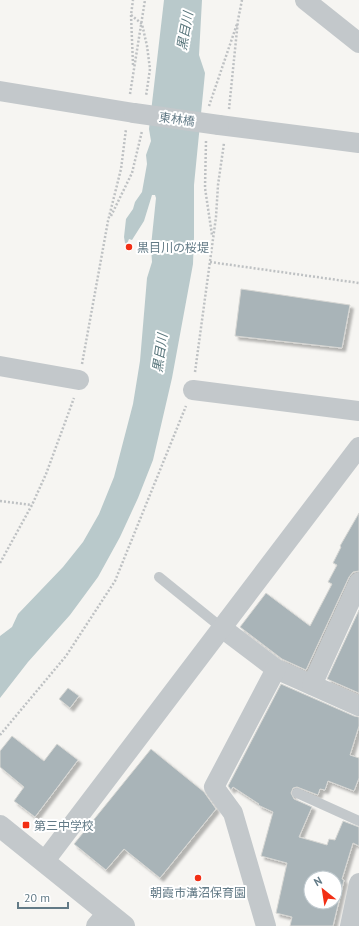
<svg xmlns="http://www.w3.org/2000/svg" width="359" height="926" font-family="'PT Sans','Noto Sans JP',sans-serif">
  <defs>
    <filter id="shadow"><feDropShadow dx="3.5" dy="3.5" stdDeviation="1" flood-color="#0004"/></filter>
  </defs>
  <rect width="100%" height="100%" fill="#f6f5f2"/>
  <polygon fill="#b9c9cb" points="164,0 202,0 199,55 205,73 194,185 194,237 193,264 172,378 153,460 138,498 120,537 98,577 70,615 28,662 0,698 0,636 12,627 18,614 63,567 83,542 99,514 114,477 133,404 140,361 147,278 152,262 151,246 156,198 155,195 152,195 144,221 132,240 129,239 127,244 125,243 124,237 126,219 133,209 135,202 142,192 147,164 146,155 151,141 149,129"/>
  <g fill="#a9b4b8" stroke="#d7d7d4" fill-rule="evenodd" filter="url(#shadow)">
    <polygon points="241,289 350,305 342,348 235,336"/>
    <polygon points="359,513 359,571 353,572 349,577 306,670 282,659 240,627 266,593 310,626 332,584 328,582 337,565 333,563 341,547 340,546"/>
    <polygon points="359,610 359,693 327,679"/>
    <path d="M281 684 354 716 359 717V726L350 755 359 758V778L354 791 328 781 325 790 320 789 318 795 297 787 293 788 291 793 294 799 312 807 299 837 327 845 329 839 335 840 343 821 359 827V846L353 843 342 879 344 880 333 926H290L292 917 276 913 287 863 261 856 273 812 258 805 259 804 233 787 231 790 228 786ZM311 878H335V902H311Z"/>
    <polygon points="68,688 79,696 70,708 59,699"/>
    <polygon points="12,736 44,761 57,744 78,760 35,817 14,801 24,787 0,767 0,751"/>
    <polygon points="151,749 204,792 216,809 160,878 124,849 106,870 74,844"/>
  </g>
  <g fill="none" stroke-linecap="round" stroke-linejoin="round">
    <g stroke="#bec1c3" stroke-width="2.5" stroke-dasharray="2 2" stroke-linecap="butt">
      <polyline points="131,15 142,24 147,46 150,69 146,96"/>
      <polyline points="133,65 131,15 133,0"/>
      <polyline points="130,94 145,0"/>
      <polyline points="209,106 237,24"/>
      <polyline points="229,109 238,20 242,0"/>
      <polyline points="206,141 205,188 212,235"/>
      <polyline points="111,216 132,173 142,131"/>
      <polyline points="210,262 359,283"/>
      <polyline points="82,364 108,221 121,169 126,129"/>
      <polyline points="195,372 216,217 218,185 224,143"/>
      <polyline points="0,501 32,505"/>
      <polyline points="0,563 32,505 46,474 74,398"/>
      <polyline points="0,735 66,656 115,581 186,406"/>
    </g>
    <g stroke="#c3c8cb" stroke-width="10">
      <polyline points="159,577 222,628"/>
      <polyline points="297,793 359,821"/>
    </g>
    <g stroke="#c3c8cb" stroke-width="20">
      <polyline points="305,0 359,43"/>
      <polyline points="0,91 134,113"/>
      <polyline points="219,125 359,143"/>
      <polyline points="0,366 79,380"/>
      <polyline points="193,390 359,411"/>
      <polyline points="222,628 276,669 359,706"/>
      <polyline points="312,685 359,582"/>
      <polyline points="44,862 359,447"/>
      <polyline points="96,926 107,913"/>
      <polyline points="266,926 233,813 214,787 276,669"/>
      <polyline points="350,926 359,883"/>
    </g>
    <polyline stroke="#c3c8cb" stroke-width="22" points="0,826 124,926"/>
    <polyline stroke="#c3c8cb" stroke-width="20" points="134,113 219,125"/>
  </g>
  <g fill="#f22f15" stroke="#fff" stroke-width="1.5">
    <circle cx="129" cy="247" r="4"/>
    <rect x="22" y="821" width="8" height="8" rx="2"/>
    <circle cx="198" cy="878" r="4"/>
  </g>
  <g text-anchor="middle" dominant-baseline="central" stroke-width="4" stroke-linejoin="round" paint-order="stroke">
    <g font-size="12" fill="#627a86" stroke="#fff">
      <text transform="translate(177 119) rotate(8)">東林橋</text>
    </g>
    <g font-size="12" fill="#627a86" stroke="#fff" text-anchor="start">
      <text x="137" y="247">黒目川の桜堤</text>
      <text x="34" y="825">第三中学校</text>
      <text x="198" y="892" text-anchor="middle">朝霞市溝沼保育園</text>
    </g>
    <g font-size="13" font-style="italic" fill="#59767c" stroke="#fff">
      <text transform="translate(185 31) rotate(-80)">黒目川</text>
      <text transform="translate(160 353) rotate(-82)">黒目川</text>
    </g>
  </g>
  <g transform="translate(323 890) rotate(330)"><circle r="19" fill="#ffffff" stroke="#c0cacf"/>
  <path d="M0-3L7 15L0 10L-7 15Z" fill="#f22f15"/>
  <text y="-6" font-size="11" font-weight="bold" text-anchor="middle" fill="#627a86">N</text>
  </g>
  <path d="M18 902v6h50v-6" fill="none" stroke="#627a86" stroke-width="2"/>
  <text x="24" y="902" font-size="12" fill="#627a86" stroke="#ffffff" stroke-width="3" paint-order="stroke">20 m</text>
</svg>
